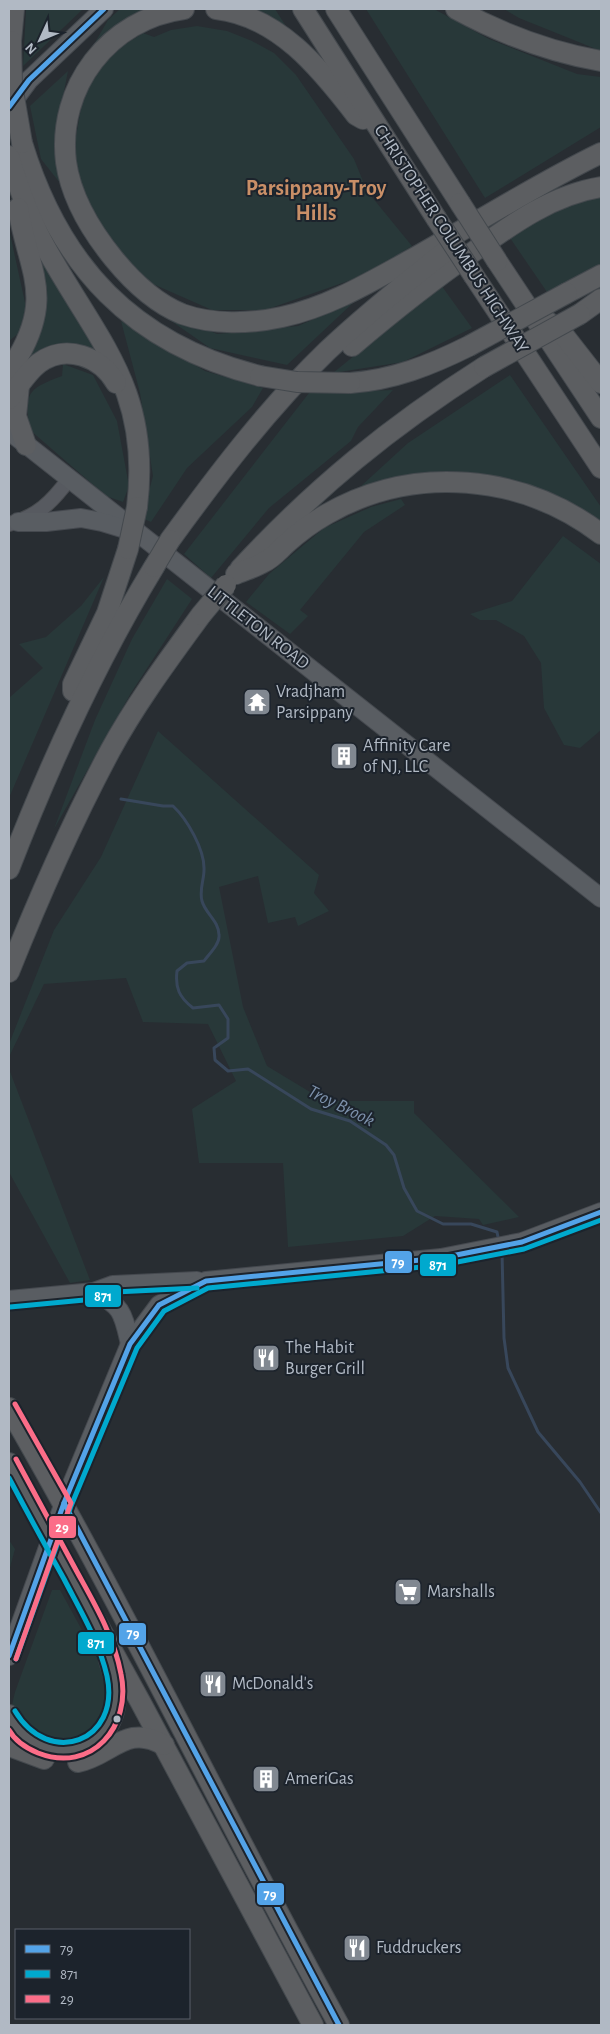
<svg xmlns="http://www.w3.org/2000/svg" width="610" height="2034" font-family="'Alegreya Sans',sans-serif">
  <rect width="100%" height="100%" fill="#282d32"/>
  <g fill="#283839">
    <polygon points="26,9 83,9 23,66"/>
    <polygon points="120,9 154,9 135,15 93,46 108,20"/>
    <polygon points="244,9 275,9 291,34"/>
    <polygon points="366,9 434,9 489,39 577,74 601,77 601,127 485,198"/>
    <polygon points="504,9 601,9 601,51 519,18"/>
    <polygon points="197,26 227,31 252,41 274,53 296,75 354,159 367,191 412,246 387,262 351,280 265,310 212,310 153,284 108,243 71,165 83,97 105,57 143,33 154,37 171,30"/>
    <polygon points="68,71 57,127 60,183 41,159 30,106"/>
    <polygon points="601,195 601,264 547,292 508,235 576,202"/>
    <polygon points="9,229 26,307 19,333 9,341"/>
    <polygon points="41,257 101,354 90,352 9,380"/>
    <polygon points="441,285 472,328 403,362 333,373"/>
    <polygon points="355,301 287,365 210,348 144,302 217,334 298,326"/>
    <polygon points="121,321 205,371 263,388 252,407 187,468 151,522 142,518 153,476 140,393"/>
    <path d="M63 364 93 375 117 421 129 486 123 502 106 496 30 430C24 393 27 389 62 376Z"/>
    <polygon points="510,375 601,507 601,525 473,475 349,497 408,443"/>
    <polygon points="393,390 358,427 351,441 269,508 211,578 184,554 309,393"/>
    <polygon points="401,499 405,505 364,532 300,610 308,616 290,634 246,602 269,574 324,528 371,507"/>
    <polygon points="563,536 601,564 601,730 580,748 564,745 544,708 541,663 524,636 496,620 480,620 470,614 512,601"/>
    <polygon points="104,577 9,798 9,698 43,668 19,644 46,637 81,606"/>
    <polygon points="167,579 192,599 131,693 54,829 95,720 132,639"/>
    <polygon points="158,731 319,875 314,893 329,911 298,926 295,917 268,923 258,876 219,887 243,1007 267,1066 325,1101 414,1101 414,1113 519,1217 483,1225 479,1219 435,1216 403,1236 288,1247 283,1163 199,1163 192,1109 236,1081 208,1024 143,1022 126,978 44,984 9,1057 9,1044 54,930 101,857"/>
    <polygon points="9,1069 90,1280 70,1283 9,1172"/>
    <polygon points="9,1540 15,1549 9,1571"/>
    <path d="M52 1590H60L106 1674C116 1710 105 1717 82 1742L47 1743 14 1717 12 1705 15 1692Z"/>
  </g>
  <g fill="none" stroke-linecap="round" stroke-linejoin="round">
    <g stroke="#38475b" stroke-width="3">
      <path d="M121 799 163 806H173C187 819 205 850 204 870 204 880 199 890 202 901 205 913 219 921 219 935 220 944 209 954 204 961L187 963 177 971C175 988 179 997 193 1008L219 1005 228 1019V1038L214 1048 215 1060 228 1071 248 1069 311 1109 350 1121 386 1145 394 1155 404 1188 417 1211 443 1224H471L497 1232 499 1242"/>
      <polyline points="502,1252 504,1338 508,1368 538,1432 580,1482 601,1513"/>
    </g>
    <defs>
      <path id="minor" d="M9 524C37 517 52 502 69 479"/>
      <g id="major">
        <polyline points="9,107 29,80 104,9"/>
        <polyline points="9,431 601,898"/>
        <polyline points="18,522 46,522 81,518 102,522 125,529"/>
        <path d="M94 1292C123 1306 123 1314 130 1344"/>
        <polyline points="9,1300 94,1292 113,1285 197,1281"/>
        <polyline points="9,1656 64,1503 130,1344 159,1305 185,1290 206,1281 441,1258 522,1242 601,1212"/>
      </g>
      <g id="highway">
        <path d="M184 9C109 19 57 87 66 162 71 197 92 232 114 259 132 281 155 303 182 314 213 325 250 324 282 317 329 307 372 281 414 258 476 223 537 184 601 153"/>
        <path d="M216 9C278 16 320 68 356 115L363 119"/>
        <polyline points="303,9 436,218"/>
        <polyline points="336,9 460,203"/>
        <path d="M456 9C502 34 549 52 601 61"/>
        <polyline points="11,41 14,9"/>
        <path d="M22 143C60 267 133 344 260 376"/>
        <path d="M9 156C18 186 28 214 42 241 94 338 152 386 137 507"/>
        <polyline points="497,261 601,418"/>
        <polyline points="474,276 601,468"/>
        <polyline points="567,293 601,275"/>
        <polyline points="580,314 601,299"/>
        <polyline points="543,318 562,333 601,383"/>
        <path d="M352 346C391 313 431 281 473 252 512 224 552 195 601 187"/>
        <path d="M9 373C13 368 14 362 18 357 54 295 28 270 18 208"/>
        <path d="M350 383C393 380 431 365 469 346"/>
        <polyline points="19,385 16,416 26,445"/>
        <path d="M9 399C18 387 27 372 39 363 66 343 101 357 116 383"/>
        <path d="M170 540C218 474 268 408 327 351 365 315 405 283 446 251"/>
        <path d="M240 569C315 488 391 426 484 367"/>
        <path d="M236 574C245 570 256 567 264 562 273 558 280 549 287 543 299 532 313 522 327 514 414 464 522 474 601 534"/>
        <polyline points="73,691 73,684 107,613 128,549"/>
        <path d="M9 869C50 763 95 664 154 567"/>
        <path d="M9 972C39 897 72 822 110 751 136 703 169 659 201 615"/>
        <path d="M9 1408C126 1610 226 1821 339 2025"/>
        <polyline points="9,1463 141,1703 313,2025"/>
        <path d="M9 1715C29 1769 115 1762 116 1695 117 1683 112 1671 109 1660"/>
        <polyline points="9,1746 44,1759"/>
        <path d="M78 1762C112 1755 126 1723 164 1745"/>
      </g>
    </defs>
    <use href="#minor" stroke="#46494d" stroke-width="16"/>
    <use href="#major" stroke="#45494f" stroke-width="20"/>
    <use href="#highway" stroke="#44494e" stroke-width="22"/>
    <use href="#minor" stroke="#575a60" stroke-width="14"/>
    <use href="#major" stroke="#595d62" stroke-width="18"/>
    <use href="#highway" stroke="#5c5e61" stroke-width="20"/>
    <defs>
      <g id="highway-bridge">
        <polyline points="11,41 12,85 22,143"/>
        <polyline points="460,203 497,261"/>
        <polyline points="436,218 474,276"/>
        <polyline points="469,346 567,293"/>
        <polyline points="484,367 580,314"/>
        <polyline points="260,376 297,382 350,383"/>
        <polyline points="128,549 137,507"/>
        <polyline points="154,567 170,540"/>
        <polyline points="201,615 226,585"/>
      </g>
    </defs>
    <use href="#highway-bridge" stroke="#44494e" stroke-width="22" stroke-linecap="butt"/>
    <use href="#highway-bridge" stroke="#5c5e61" stroke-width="20"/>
    <defs>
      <g id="bus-1">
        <polyline points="9,107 29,80 104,9"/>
        <polyline points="64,1503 339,2025"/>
        <polyline points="9,1656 64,1503 130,1344 159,1305 206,1281 441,1258 522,1242 601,1212"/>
      </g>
      <g id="bus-2">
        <polyline points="10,1307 95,1299 115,1292 197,1288"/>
        <path d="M9 1478C27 1512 45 1545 64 1579 80 1610 99 1641 107 1676 121 1742 49 1768 15 1711"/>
        <polyline points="16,1659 71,1506 137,1348 164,1311 208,1288 442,1265 524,1249 601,1220"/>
      </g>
      <g id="bus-3">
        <polyline points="15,1404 71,1503 16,1659"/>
        <path d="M9 1730C15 1741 26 1748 38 1753 92 1774 132 1726 121 1674 114 1636 94 1603 76 1570 56 1533 36 1496 16 1459"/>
      </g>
    </defs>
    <use href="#bus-1" stroke="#1c232c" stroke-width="9"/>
    <use href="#bus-2" stroke="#1c232c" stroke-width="9"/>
    <use href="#bus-3" stroke="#1c232c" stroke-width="9"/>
    <use href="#bus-1" stroke="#53a3e8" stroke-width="5"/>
    <use href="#bus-2" stroke="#00a9ce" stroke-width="5"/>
    <use href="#bus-3" stroke="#fb6d88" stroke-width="5"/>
  </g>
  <defs>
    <symbol id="temple-square" viewBox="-11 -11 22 22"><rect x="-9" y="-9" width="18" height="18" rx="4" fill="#818891" stroke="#1c232c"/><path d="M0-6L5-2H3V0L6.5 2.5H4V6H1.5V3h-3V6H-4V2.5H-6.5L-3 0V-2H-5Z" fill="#fff"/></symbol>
    <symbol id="building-square" viewBox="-11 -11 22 22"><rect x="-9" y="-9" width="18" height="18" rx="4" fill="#818891" stroke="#1c232c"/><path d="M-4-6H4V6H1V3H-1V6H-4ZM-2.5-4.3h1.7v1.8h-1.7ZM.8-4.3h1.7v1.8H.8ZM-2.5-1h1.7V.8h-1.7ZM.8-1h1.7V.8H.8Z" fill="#fff"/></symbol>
    <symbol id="restaurant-square" viewBox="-11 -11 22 22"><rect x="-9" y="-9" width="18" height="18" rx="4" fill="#818891" stroke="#1c232c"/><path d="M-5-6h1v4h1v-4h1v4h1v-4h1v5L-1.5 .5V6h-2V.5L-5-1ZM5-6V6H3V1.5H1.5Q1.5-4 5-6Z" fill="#fff"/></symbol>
    <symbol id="supermarket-square" viewBox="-11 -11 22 22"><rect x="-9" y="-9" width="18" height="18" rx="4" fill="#818891" stroke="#1c232c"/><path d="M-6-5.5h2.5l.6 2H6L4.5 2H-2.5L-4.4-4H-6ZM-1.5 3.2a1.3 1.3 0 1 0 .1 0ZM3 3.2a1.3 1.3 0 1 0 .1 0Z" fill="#fff"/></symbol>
  </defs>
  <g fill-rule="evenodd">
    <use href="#temple-square" x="241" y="686" width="32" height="32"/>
    <use href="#building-square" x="328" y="740" width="32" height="32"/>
    <use href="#restaurant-square" x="250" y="1342" width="32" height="32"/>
    <use href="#supermarket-square" x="392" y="1576" width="32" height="32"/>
    <use href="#restaurant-square" x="197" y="1668" width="32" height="32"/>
    <use href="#building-square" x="250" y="1763" width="32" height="32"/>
    <use href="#restaurant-square" x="341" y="1932" width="32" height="32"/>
  </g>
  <circle fill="#b1b9c4" stroke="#1c232c" stroke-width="2" cx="117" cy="1719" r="4.5"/>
  <g text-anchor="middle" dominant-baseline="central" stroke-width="4" stroke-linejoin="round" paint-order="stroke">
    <g font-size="18" fill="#b1b9c4" stroke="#1c232c">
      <text transform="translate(451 239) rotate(57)">CHRISTOPHER COLUMBUS HIGHWAY</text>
      <text transform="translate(258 628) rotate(38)">LITTLETON ROAD</text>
    </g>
    <g font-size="18" fill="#b1b9c4" stroke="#1c232c" text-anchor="start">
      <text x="276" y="692">Vradjham<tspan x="276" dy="21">Parsippany</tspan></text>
      <text x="363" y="746">Affinity Care<tspan x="363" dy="21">of NJ, LLC</tspan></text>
      <text x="285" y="1348">The Habit<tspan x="285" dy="21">Burger Grill</tspan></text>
      <text x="427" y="1592">Marshalls</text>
      <text x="232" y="1684">McDonald's</text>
      <text x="285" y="1779">AmeriGas</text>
      <text x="376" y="1948">Fuddruckers</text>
    </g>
    <g font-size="19" font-style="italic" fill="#7c90aa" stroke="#1c232c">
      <text transform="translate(341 1106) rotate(26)">Troy Brook</text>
    </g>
    <g font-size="22" font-weight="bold" fill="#c98f67" stroke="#1c232c">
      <text x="316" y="188">Parsippany-Troy<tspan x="316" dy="25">Hills</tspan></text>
    </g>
  </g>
  <g stroke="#1c232c" stroke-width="2">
    <rect x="384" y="1250" width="29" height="24" rx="5" fill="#53a3e8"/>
    <rect x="419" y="1253" width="38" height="24" rx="5" fill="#00a9ce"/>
    <rect x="84" y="1284" width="38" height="24" rx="5" fill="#00a9ce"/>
    <rect x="48" y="1515" width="29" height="24" rx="5" fill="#fb6d88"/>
    <rect x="118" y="1622" width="29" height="24" rx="5" fill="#53a3e8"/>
    <rect x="77" y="1631" width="38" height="24" rx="5" fill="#00a9ce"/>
    <rect x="256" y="1882" width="29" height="24" rx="5" fill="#53a3e8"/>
  </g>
  <g font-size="14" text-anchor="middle" font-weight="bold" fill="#fff">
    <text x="398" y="1267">79</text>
    <text x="438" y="1270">871</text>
    <text x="103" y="1301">871</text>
    <text x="62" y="1532">29</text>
    <text x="133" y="1638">79</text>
    <text x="96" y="1648">871</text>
    <text x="270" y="1899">79</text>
  </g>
  <rect width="610" height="2034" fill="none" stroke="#b1b9c4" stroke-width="20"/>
  <rect x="15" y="1929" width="175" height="90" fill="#1c232c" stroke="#585f69"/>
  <rect x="25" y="1945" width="25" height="8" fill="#53a3e8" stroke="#585f69"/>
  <text x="60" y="1954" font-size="15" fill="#b1b9c4">79</text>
  <rect x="25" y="1970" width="25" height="8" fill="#00a9ce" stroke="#585f69"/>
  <text x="60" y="1979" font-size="15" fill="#b1b9c4">871</text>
  <rect x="25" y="1995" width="25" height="8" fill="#fb6d88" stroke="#585f69"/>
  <text x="60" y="2004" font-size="15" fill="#b1b9c4">29</text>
  <g transform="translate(40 40) rotate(226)" stroke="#1c232c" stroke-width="4" paint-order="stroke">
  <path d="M0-4L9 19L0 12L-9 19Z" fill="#b1b9c4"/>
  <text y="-8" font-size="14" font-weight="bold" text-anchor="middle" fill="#b1b9c4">N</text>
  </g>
</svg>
